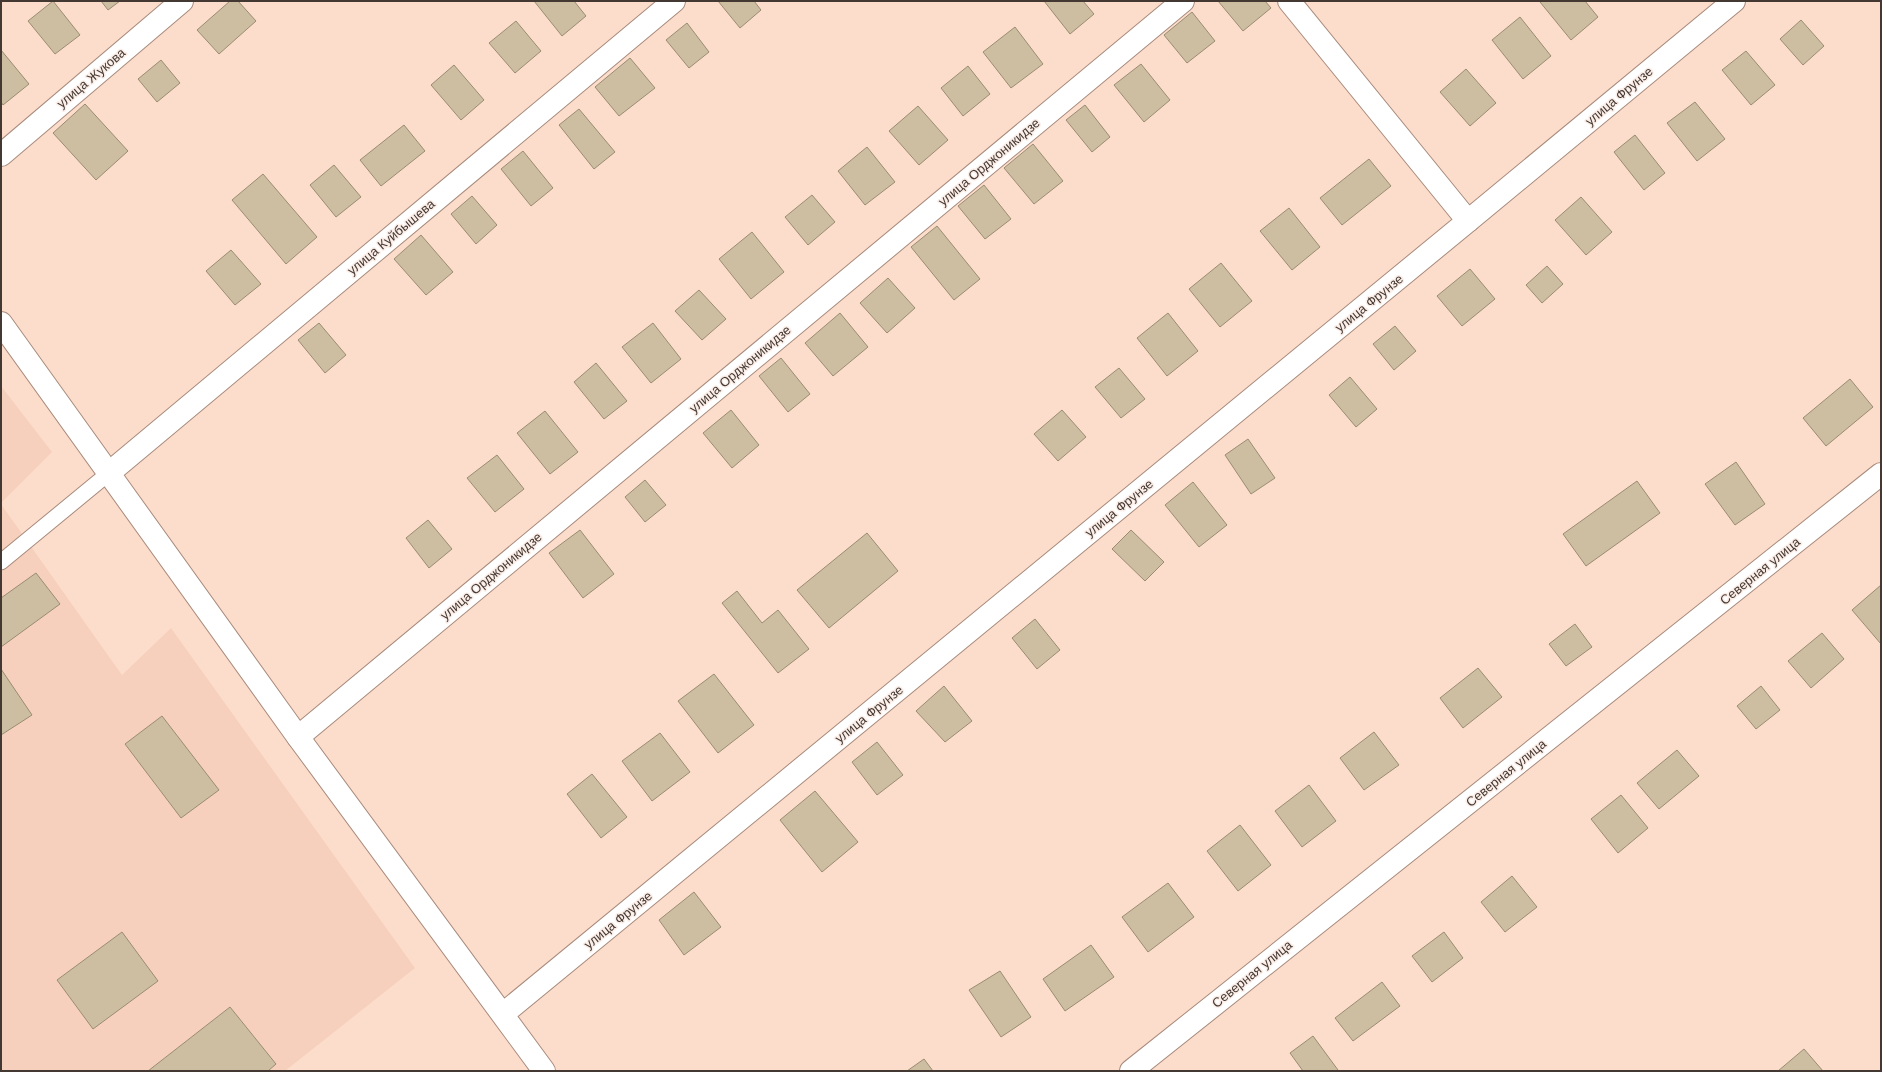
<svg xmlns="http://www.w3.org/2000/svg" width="1882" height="1072" font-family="Helvetica,sans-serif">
  <rect width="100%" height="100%" fill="#fcddcc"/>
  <g fill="#f6d0bc">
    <polygon points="1,386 52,452 1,503"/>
    <polygon points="1,504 122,675 171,628 415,968 285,1071 1,1071"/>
  </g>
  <g fill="#cdbea2" stroke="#9a8c71">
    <polygon points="53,1 80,35 55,54 28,21"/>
    <polygon points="101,1 120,1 108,10"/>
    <polygon points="230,1 238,1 256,21 219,54 197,30"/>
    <polygon points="534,1 574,1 586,16 562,36"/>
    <polygon points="718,1 754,1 761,10 740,28"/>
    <polygon points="1044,1 1083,1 1094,14 1070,34"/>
    <polygon points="1218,1 1265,1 1271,8 1243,31"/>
    <polygon points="1542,1 1585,1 1598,17 1571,40 1540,2"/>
    <polygon points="1192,12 1215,41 1187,63 1164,35"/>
    <polygon points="1520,17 1551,56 1523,79 1492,40"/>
    <polygon points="1801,20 1824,46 1803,65 1780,39"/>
    <polygon points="516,21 541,51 515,73 489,43"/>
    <polygon points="687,23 709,52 689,68 666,40"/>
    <polygon points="1015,27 1043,64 1011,88 983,52"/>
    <polygon points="1,50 29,84 3,105 1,102"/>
    <polygon points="1746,51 1775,85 1751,105 1722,70"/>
    <polygon points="630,58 655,88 619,116 595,87"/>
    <polygon points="161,60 180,83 157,102 138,79"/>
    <polygon points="1141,64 1170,100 1144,122 1114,85"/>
    <polygon points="454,65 484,100 461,120 431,85"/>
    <polygon points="968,66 990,94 963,116 941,88"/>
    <polygon points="1466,69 1496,103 1470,126 1440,92"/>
    <polygon points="1695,102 1725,139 1697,161 1667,123"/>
    <polygon points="85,104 128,151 96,180 53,133"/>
    <polygon points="1085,105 1110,137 1092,152 1066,120"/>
    <polygon points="918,106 948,140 919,165 889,131"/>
    <polygon points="579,109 615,152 594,169 559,125"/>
    <polygon points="404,125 425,151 381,186 360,160"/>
    <polygon points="1635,135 1665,173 1644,190 1614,152"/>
    <polygon points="1033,144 1063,181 1034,204 1004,168"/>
    <polygon points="867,147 895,182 865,205 838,171"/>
    <polygon points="523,151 553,188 531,206 501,169"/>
    <polygon points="1369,159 1391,186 1342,225 1320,198"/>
    <polygon points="334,165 361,197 336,217 310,185"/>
    <polygon points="263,174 317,237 286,264 232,200"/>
    <polygon points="984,185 1011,219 985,239 958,206"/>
    <polygon points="812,195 835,222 808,245 785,217"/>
    <polygon points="472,196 497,225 476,244 451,214"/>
    <polygon points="1581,197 1612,232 1586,255 1555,220"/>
    <polygon points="1289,208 1320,247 1292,270 1260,231"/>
    <polygon points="937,226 980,279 954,300 911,247"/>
    <polygon points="752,232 784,272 751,299 719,259"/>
    <polygon points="421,235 453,272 426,295 394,259"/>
    <polygon points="231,250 261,284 235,305 206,271"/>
    <polygon points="1221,263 1252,301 1220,327 1189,289"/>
    <polygon points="1547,266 1563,284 1542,303 1526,285"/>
    <polygon points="1470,269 1495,299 1462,326 1437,296"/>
    <polygon points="888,278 915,308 887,333 860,303"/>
    <polygon points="699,290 726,319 702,340 675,311"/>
    <polygon points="840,313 868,347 833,376 805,343"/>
    <polygon points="1168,313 1198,351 1167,376 1137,338"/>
    <polygon points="319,323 346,355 325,373 298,340"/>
    <polygon points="653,323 681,359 651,383 622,347"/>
    <polygon points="1395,326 1416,351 1394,370 1373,344"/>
    <polygon points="781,358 810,394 788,412 759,376"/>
    <polygon points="596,363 627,401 604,419 574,382"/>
    <polygon points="1119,368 1145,399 1121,418 1095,387"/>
    <polygon points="1350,377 1377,409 1356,427 1329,395"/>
    <polygon points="1850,379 1873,407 1826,446 1803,418"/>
    <polygon points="731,410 759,445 732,468 703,433"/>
    <polygon points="1062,410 1086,437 1058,461 1034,434"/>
    <polygon points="545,411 578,452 550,474 517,433"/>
    <polygon points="1248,439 1275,478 1251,494 1225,455"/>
    <polygon points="497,455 524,489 495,512 467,478"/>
    <polygon points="1736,462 1765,504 1735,525 1705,484"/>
    <polygon points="645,480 666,505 645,522 625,497"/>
    <polygon points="1637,481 1660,513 1586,566 1563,534"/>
    <polygon points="1193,482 1227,525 1199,547 1165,505"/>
    <polygon points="428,520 452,549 429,568 406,538"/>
    <polygon points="580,530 614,574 583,598 549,553"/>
    <polygon points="1131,530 1164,562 1145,581 1112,549"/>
    <polygon points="867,533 898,571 829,628 797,590"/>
    <polygon points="36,573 60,604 1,647 1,598"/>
    <polygon points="1881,585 1881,644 1852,610"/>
    <polygon points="737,591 762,623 778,610 809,649 778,673 722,603"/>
    <polygon points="1035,619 1060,650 1037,669 1012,638"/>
    <polygon points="1575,624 1592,647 1566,666 1549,644"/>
    <polygon points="1822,633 1844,659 1811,688 1788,661"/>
    <polygon points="1478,668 1502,697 1463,728 1440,698"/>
    <polygon points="1,669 32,715 1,735"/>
    <polygon points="714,674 754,725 718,753 678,701"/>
    <polygon points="944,686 972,721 945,742 916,711"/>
    <polygon points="1761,686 1780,710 1756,729 1737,706"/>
    <polygon points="162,716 219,790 181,818 125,744"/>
    <polygon points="1374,732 1399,765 1364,790 1340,758"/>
    <polygon points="660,733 690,772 652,801 622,761"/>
    <polygon points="877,742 903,775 877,795 852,762"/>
    <polygon points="1677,750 1699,776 1659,809 1637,783"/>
    <polygon points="592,774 627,817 601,838 567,794"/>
    <polygon points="1309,785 1336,821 1302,847 1275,811"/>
    <polygon points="815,791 858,842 822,872 780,820"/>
    <polygon points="1621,795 1648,828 1618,853 1591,819"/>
    <polygon points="1240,825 1271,865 1238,891 1207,851"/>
    <polygon points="1512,876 1537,907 1505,932 1481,902"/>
    <polygon points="1168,883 1194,917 1148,952 1122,917"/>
    <polygon points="694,892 721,927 684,955 659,920"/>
    <polygon points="122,932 158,981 93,1029 57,980"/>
    <polygon points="1444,932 1463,958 1432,982 1412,956"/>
    <polygon points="1091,945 1114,977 1065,1011 1043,979"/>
    <polygon points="1000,971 1031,1017 1001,1037 969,990"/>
    <polygon points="1382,982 1400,1006 1353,1041 1335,1018"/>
    <polygon points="230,1007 276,1064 268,1071 148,1071"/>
    <polygon points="1313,1036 1338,1070 1336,1071 1303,1071 1290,1053"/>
    <polygon points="1804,1049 1823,1071 1778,1071"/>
    <polygon points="924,1059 933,1071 907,1071"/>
  </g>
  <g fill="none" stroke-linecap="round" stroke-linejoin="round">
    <defs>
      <polyline id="service" points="1,562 109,473"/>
      <g id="minor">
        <polyline points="1289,1 1468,221"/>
        <polyline points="1,155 182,1"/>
        <polyline points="1,323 298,737 544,1071"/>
        <polyline points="109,473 674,1"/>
        <polyline points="298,737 1183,1"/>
        <polyline points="503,1014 1468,221 1734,1"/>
        <polyline points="1131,1071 1881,474"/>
      </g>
    </defs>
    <use href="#service" stroke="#a88b7c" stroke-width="17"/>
    <use href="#minor" stroke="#a88b7c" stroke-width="24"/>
    <use href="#service" stroke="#fff" stroke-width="15"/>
    <use href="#minor" stroke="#fff" stroke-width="22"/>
  </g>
  <g text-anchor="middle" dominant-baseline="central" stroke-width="3" stroke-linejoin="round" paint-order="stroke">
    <g font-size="13" fill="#443832" stroke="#fbeee8">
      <text transform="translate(91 78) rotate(-40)">улица Жукова</text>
      <text transform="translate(1619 96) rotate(-40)">улица Фрунзе</text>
      <text transform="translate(989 162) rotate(-40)">улица Орджоникидзе</text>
      <text transform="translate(391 237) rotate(-40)">улица Куйбышева</text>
      <text transform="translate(1369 303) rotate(-39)">улица Фрунзе</text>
      <text transform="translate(740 369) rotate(-40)">улица Орджоникидзе</text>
      <text transform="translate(1119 508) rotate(-39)">улица Фрунзе</text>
      <text transform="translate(1760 571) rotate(-39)">Северная улица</text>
      <text transform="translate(491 576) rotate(-40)">улица Орджоникидзе</text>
      <text transform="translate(869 714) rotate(-39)">улица Фрунзе</text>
      <text transform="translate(1506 773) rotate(-39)">Северная улица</text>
      <text transform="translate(618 920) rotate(-39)">улица Фрунзе</text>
      <text transform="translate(1252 974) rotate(-39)">Северная улица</text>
    </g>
  </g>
  <rect width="1882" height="1072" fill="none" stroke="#443832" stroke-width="4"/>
</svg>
